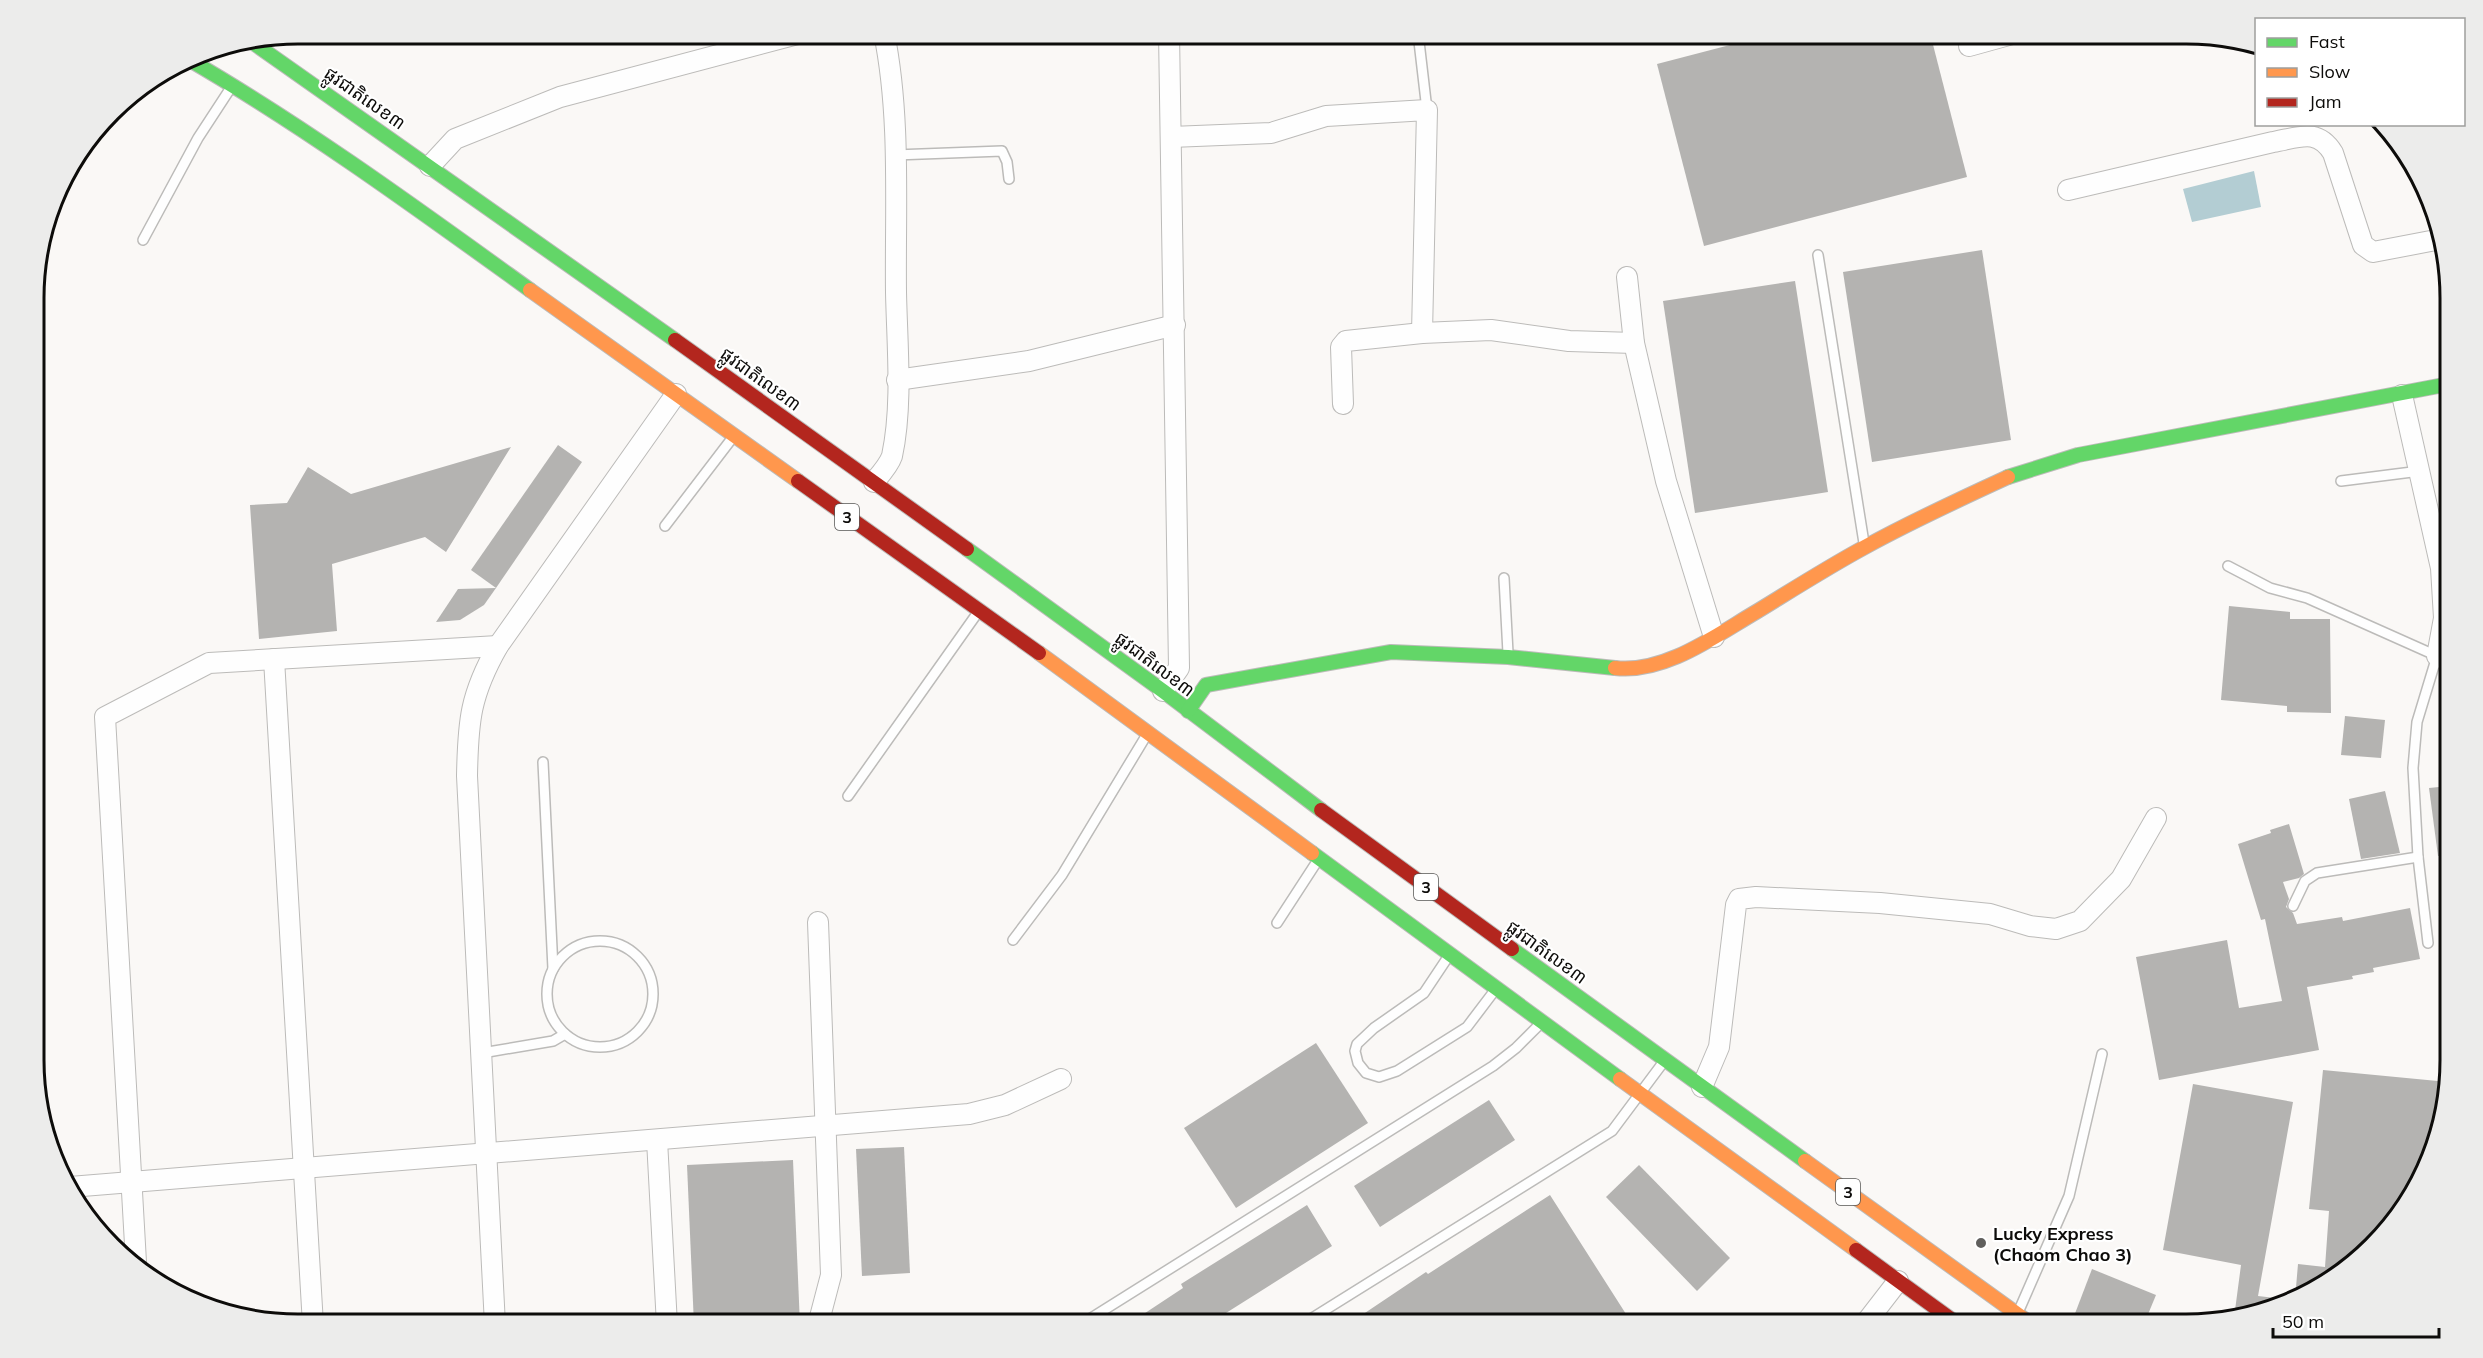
<svg xmlns="http://www.w3.org/2000/svg" width="2483" height="1358" font-family="Mulish,'Noto Sans Khmer',sans-serif">
  <rect width="100%" height="100%" fill="#faf8f6"/>
  <polygon fill="#b3cdd3" points="2254,171 2261,207 2192,222 2183,189"/>
  <g fill="#b4b3b1">
    <polygon points="1776,33 1930,33 1967,177 1704,246 1657,64"/>
    <polygon points="1982,250 2011,440 1872,462 1843,272"/>
    <polygon points="1795,281 1828,492 1695,513 1663,301"/>
    <polygon points="558,445 582,462 496,588 471,570"/>
    <polygon points="511,447 446,552 425,537 332,564 337,631 259,639 250,505 287,503 308,467 351,494"/>
    <polygon points="496,588 484,605 460,620 436,622 458,589"/>
    <polygon points="2229,606 2290,612 2290,619 2330,619 2331,713 2287,712 2287,706 2221,700"/>
    <polygon points="2345,716 2385,720 2381,758 2341,755"/>
    <polygon points="2449,786 2449,855 2438,856 2429,788"/>
    <polygon points="2385,791 2400,853 2361,859 2349,799"/>
    <polygon points="2289,824 2304,874 2299,878 2283,882 2289,899 2286,907 2293,913 2297,924 2342,917 2343,921 2410,908 2420,959 2373,968 2374,972 2352,976 2353,979 2307,987 2319,1050 2159,1080 2136,957 2227,940 2239,1008 2282,1001 2265,919 2261,920 2238,844 2271,833 2270,830"/>
    <polygon points="1316,1043 1368,1123 1236,1208 1184,1128"/>
    <polygon points="2323,1070 2448,1082 2415,1192 2332,1281 2295,1299 2298,1264 2325,1267 2329,1211 2309,1209"/>
    <polygon points="2193,1084 2293,1102 2258,1296 2292,1300 2270,1311 2234,1318 2241,1265 2163,1250"/>
    <polygon points="1489,1100 1515,1140 1380,1227 1354,1186"/>
    <polygon points="904,1147 910,1273 862,1276 856,1149"/>
    <polygon points="793,1160 800,1325 694,1325 687,1165"/>
    <polygon points="1639,1165 1730,1258 1697,1291 1606,1197"/>
    <polygon points="1550,1195 1633,1325 1347,1325 1426,1272 1428,1274"/>
    <polygon points="1307,1205 1332,1246 1207,1325 1127,1325 1183,1288 1181,1284"/>
    <polygon points="2092,1269 2156,1295 2144,1324 2071,1324"/>
  </g>
  <g fill="none" stroke-linecap="round" stroke-linejoin="round">
    <defs>
      <g id="lane">
        <polyline points="1418,33 1427,110"/>
        <polyline points="895,155 1002,151 1007,162 1009,179"/>
        <polyline points="143,240 198,138 230,89"/>
        <polyline points="1818,255 1864,543"/>
        <polyline points="2341,481 2420,471"/>
        <polyline points="665,526 730,441"/>
        <polyline points="2228,566 2270,588 2307,598 2437,656 2417,722 2413,768 2418,857 2428,943"/>
        <polyline points="1504,578 1508,653"/>
        <polyline points="543,762 553,969"/>
        <polyline points="848,796 976,615"/>
        <polyline points="2293,906 2305,881 2317,873 2418,857"/>
        <polyline points="1277,923 1316,863"/>
        <polyline points="1013,940 1062,875 1146,736"/>
        <circle cx="600" cy="994" r="53"/>
        <polyline points="1446,960 1424,993 1374,1028 1357,1044 1355,1051 1358,1063 1366,1073 1379,1077 1397,1071 1467,1027 1492,994"/>
        <polyline points="482,1053 553,1041 565,1034"/>
        <polyline points="2020,1308 2069,1196 2102,1054"/>
        <polyline points="1080,1325 1493,1066 1516,1048 1537,1027"/>
        <polyline points="1301,1325 1612,1131 1662,1064"/>
      </g>
      <g id="street">
        <polyline points="1969,46 2016,33"/>
        <polyline points="1171,137 1271,133 1326,116 1427,110 1422,333"/>
        <polyline points="430,166 455,139 560,97 801,33"/>
        <path d="M2068 190 2273 142C2298 138 2317 127 2333 153L2363 245 2373 252 2441 239"/>
        <polyline points="1627,277 1634,343 1666,481 1714,637"/>
        <polyline points="897,380 1029,361 1175,325"/>
        <polyline points="2402,395 2441,568 2444,618 2437,656 2449,661"/>
        <polyline points="1343,404 1341,347 1346,341 1422,333 1491,330 1569,341 1634,343"/>
        <path d="M874 482C880 475 889 465 892 456 903 405 897 344 896 292 895 207 901 117 884 33"/>
        <polyline points="274,659 313,1325"/>
        <polyline points="1163,691 1179,668 1169,33"/>
        <polyline points="818,922 831,1275 820,1317 824,1325"/>
        <polyline points="1702,1087 1719,1047 1736,905 1739,899 1756,897 1880,903 1990,914 2030,926 2056,929 2080,921 2121,879 2156,818"/>
        <polyline points="657,1140 667,1325"/>
        <polyline points="70,1187 969,1114 1005,1105 1061,1079"/>
        <polyline points="136,1262 105,717 209,663 498,646"/>
        <path d="M495 1325 467 776C468 721 470 695 498 646L676 394"/>
        <polyline points="1864,1325 1898,1281"/>
      </g>
      <g id="fast">
        <polyline points="252,42 675,340"/>
        <path d="M188 59C307 128 419 210 530 290"/>
        <polyline points="2008,477 2078,455 2449,384"/>
        <polyline points="967,549 1163,691 1321,810"/>
        <polyline points="1188,711 1206,685 1391,652 1508,657 1615,668"/>
        <polyline points="1312,853 1620,1079"/>
        <polyline points="1512,949 1805,1161"/>
      </g>
      <g id="slow">
        <polyline points="530,290 798,481"/>
        <polyline points="1039,653 1312,853"/>
        <path d="M1615 668C1664 674 1715 636 1756 612 1792 590 1828 567 1865 547 1912 521 1960 499 2008 477"/>
        <polyline points="1620,1079 1856,1250"/>
        <polyline points="1805,1161 2031,1324"/>
      </g>
      <g id="jam">
        <polyline points="675,340 967,549"/>
        <polyline points="798,481 1039,653"/>
        <polyline points="1321,810 1512,949"/>
        <polyline points="1856,1250 1959,1325"/>
      </g>
    </defs>
    <use href="#lane" stroke="#bcbbb9" stroke-width="12"/>
    <use href="#street" stroke="#bcbbb9" stroke-width="22"/>
    <use href="#fast" stroke="#bcbbb9" stroke-width="16"/>
    <use href="#slow" stroke="#bcbbb9" stroke-width="16"/>
    <use href="#jam" stroke="#bcbbb9" stroke-width="16"/>
    <use href="#lane" stroke="#fefefe" stroke-width="9"/>
    <use href="#street" stroke="#fefefe" stroke-width="20"/>
    <use href="#fast" stroke="#63d668" stroke-width="14"/>
    <use href="#slow" stroke="#ff974d" stroke-width="14"/>
    <use href="#jam" stroke="#b3261e" stroke-width="14"/>
  </g>
  <circle fill="#605f5d" stroke="#fff" stroke-width="2" cx="1981" cy="1243" r="6"/>
  <g text-anchor="middle" dominant-baseline="central" stroke-width="4.5" stroke-linejoin="round" paint-order="stroke">
    <g fill="#fff" stroke="#565554" stroke-width="1.5">
      <rect x="835" y="504" width="24" height="26" rx="4.5"/>
      <rect x="1414" y="874" width="24" height="26" rx="4.5"/>
      <rect x="1836" y="1179" width="24" height="26" rx="4.5"/>
    </g>
    <g font-size="16" font-weight="bold" fill="#0d0c0a">
      <text x="847" y="517">3</text>
      <text x="1426" y="887">3</text>
      <text x="1848" y="1192">3</text>
    </g>
    <g font-size="18" fill="#0d0c0a" stroke="#fff">
      <text transform="translate(365 98) rotate(35)">ផ្លូវជាតិលេខ៣</text>
      <text transform="translate(761 379) rotate(36)">ផ្លូវជាតិលេខ៣</text>
      <text transform="translate(1155 664) rotate(37)">ផ្លូវជាតិលេខ៣</text>
      <text transform="translate(1547 952) rotate(36)">ផ្លូវជាតិលេខ៣</text>
    </g>
    <g font-size="18" font-weight="bold" fill="#0d0c0a" stroke="#fff" text-anchor="start">
      <text x="1993" y="1233">Lucky Express<tspan x="1993" dy="21">(Chaom Chao 3)</tspan></text>
    </g>
  </g>
  <path d="M0 0H2483V1358H0ZM298 44H2186A254 254 0 0 1 2440 298V1060A254 254 0 0 1 2186 1314H298A254 254 0 0 1 44 1060V298A254 254 0 0 1 298 44Z" fill="#ececeb" fill-rule="evenodd"/>
  <path fill="none" stroke="#0d0c0a" stroke-width="3" d="M298 44H2186A254 254 0 0 1 2440 298V1060A254 254 0 0 1 2186 1314H298A254 254 0 0 1 44 1060V298A254 254 0 0 1 298 44Z"/>
  <rect x="2255" y="18" width="210" height="108" fill="#ffffff" stroke="#9e9e9d" stroke-width="1.5"/>
  <rect x="2267" y="38" width="30" height="9" fill="#63d668" stroke="#9e9e9d" stroke-width="1.5"/>
  <text x="2309" y="48" font-size="18" fill="#0d0c0a">Fast</text>
  <rect x="2267" y="68" width="30" height="9" fill="#ff974d" stroke="#9e9e9d" stroke-width="1.5"/>
  <text x="2309" y="78" font-size="18" fill="#0d0c0a">Slow</text>
  <rect x="2267" y="98" width="30" height="9" fill="#b3261e" stroke="#9e9e9d" stroke-width="1.5"/>
  <text x="2309" y="108" font-size="18" fill="#0d0c0a">Jam</text>
  <path d="M2273 1328v9h166v-9" fill="none" stroke="#0d0c0a" stroke-width="3"/>
  <text x="2282" y="1328" font-size="18" fill="#0d0c0a" stroke="#ffffff" stroke-width="4.5" paint-order="stroke">50 m</text>
</svg>
